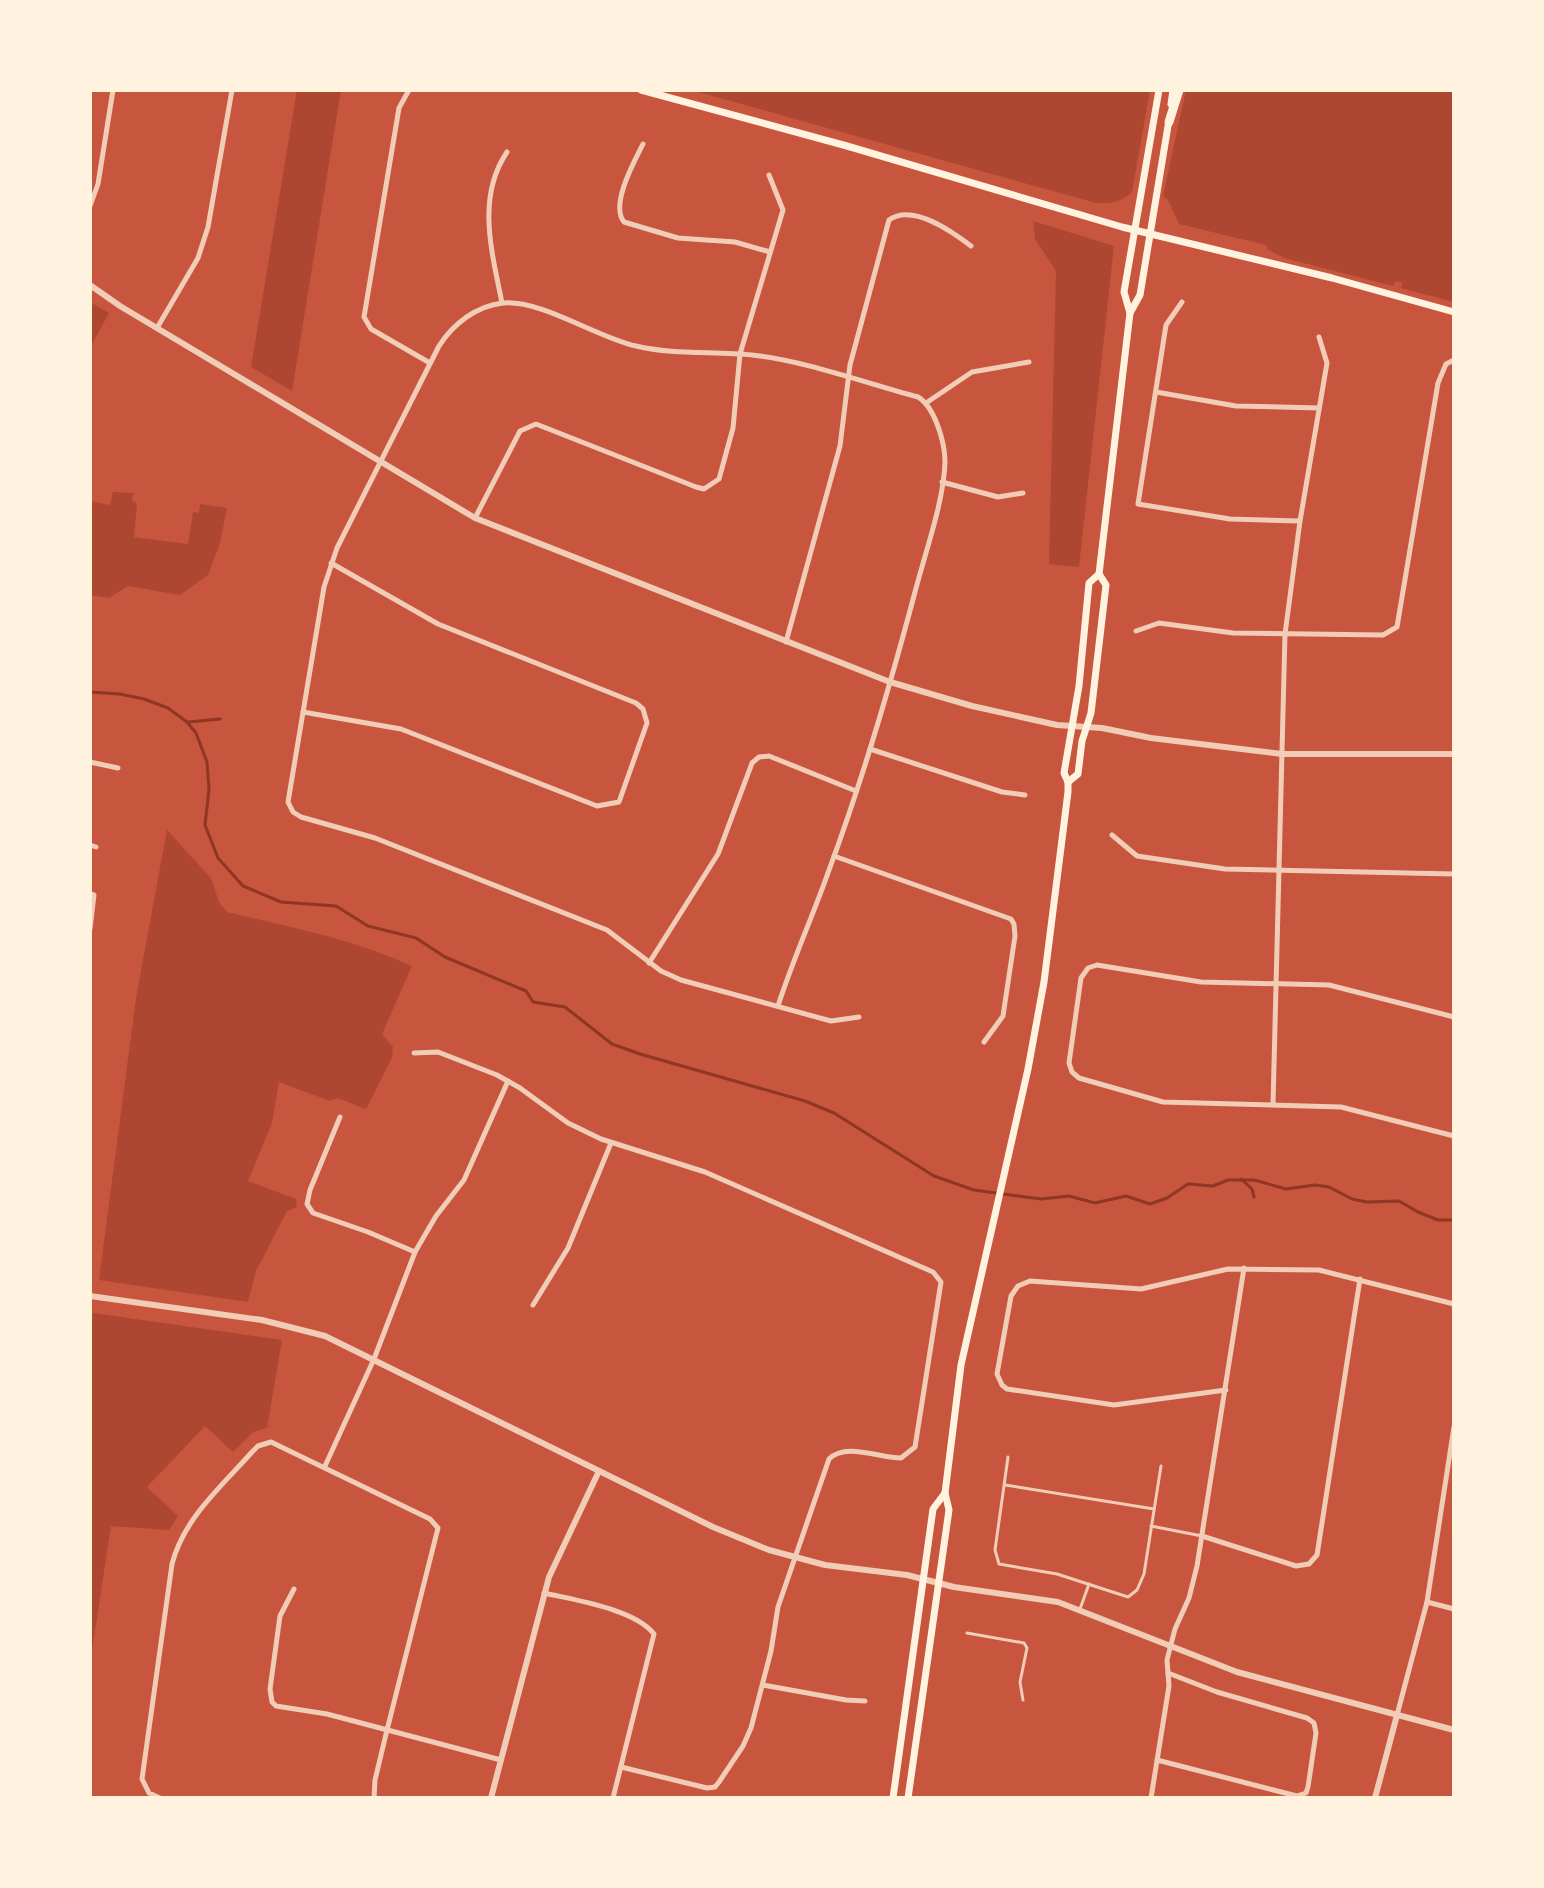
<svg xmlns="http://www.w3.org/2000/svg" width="1544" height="1888" font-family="'PT Sans',sans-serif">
  <rect width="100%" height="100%" fill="#c8553d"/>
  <g fill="#ae4732">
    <polygon points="297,90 341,90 292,391 251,367"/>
    <path d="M691 90H1150L1132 192C1121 202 1111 204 1096 203Z"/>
    <polygon points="1186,90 1454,90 1454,302 1401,288 1402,282 1395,281 1393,286 1284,258 1267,249 1266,245 1179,224 1168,200 1163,196"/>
    <polygon points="1033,221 1114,246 1079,567 1049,564 1056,271 1035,239"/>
    <polygon points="90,302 109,313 90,348"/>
    <polygon points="113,492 134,493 132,501 137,503 134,537 188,544 193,512 199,513 200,504 227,508 220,543 208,575 180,595 128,586 109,598 90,595 90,501 110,505"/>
    <path d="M167 830 211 878 219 902 227 912C290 927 352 939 412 966L382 1034 393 1047 392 1058 366 1109 337 1098 330 1101 279 1082 272 1123 248 1181 296 1199 297 1207 287 1211 256 1271 248 1302 99 1280 136 998Z"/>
    <polygon points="93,1313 282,1340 267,1428 253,1432 233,1452 205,1426 147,1487 178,1516 169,1530 111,1526 90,1663 90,1336"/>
  </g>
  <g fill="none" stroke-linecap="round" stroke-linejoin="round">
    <g stroke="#8f3625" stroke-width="3">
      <polyline points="90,692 120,694 144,699 168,708 187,722 196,733 207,762 209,789 205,825 218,858 243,886 281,902 336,906 368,926 416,938 445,957 526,991 533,1002 565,1007 612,1044 640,1054 805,1101 834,1113 934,1176 974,1190 1041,1199 1069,1196 1095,1203 1126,1196 1150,1204 1167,1198 1188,1184 1213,1186 1228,1180 1254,1180 1286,1189 1315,1185 1329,1187 1352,1199 1367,1202 1399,1201 1418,1212 1438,1220 1454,1220"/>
      <polyline points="188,722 220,719"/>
      <polyline points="1241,1179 1252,1189 1254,1197"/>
    </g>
    <g stroke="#f1ccb7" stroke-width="3">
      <polyline points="1008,1457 995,1550 999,1564 1057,1574 1128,1597 1137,1590 1144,1574 1161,1466"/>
      <polyline points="1005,1485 1154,1509"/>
      <polyline points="1151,1526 1202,1536"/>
      <polyline points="1080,1609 1089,1584"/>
      <polyline points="967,1633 1024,1643 1027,1648 1020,1682 1023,1700"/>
    </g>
    <g stroke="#f1ccb7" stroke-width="5">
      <polyline points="409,90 399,108 364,317 371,329 430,363"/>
      <path d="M643 144C634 162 610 205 624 222L678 238 735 242 770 252"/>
      <polyline points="90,206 98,184 113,90"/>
      <polyline points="1182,302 1166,325 1138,504 1230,519 1300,521"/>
      <path d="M502 303C492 252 476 198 507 152"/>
      <polyline points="157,328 198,258 208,227 232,90"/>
      <polyline points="1156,392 1236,406 1319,408"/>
      <polyline points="926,403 972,372 1029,362"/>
      <polyline points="942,482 998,497 1023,493"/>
      <polyline points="475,518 520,431 536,424 696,487 704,489 719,479 733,428 740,354 783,210 769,175"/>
      <polyline points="1136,631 1159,623 1233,633 1383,635 1397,627 1438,383 1446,364 1454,360"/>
      <path d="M786 642 840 446 850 365 889 220C912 203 953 232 971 246"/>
      <polyline points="303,712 401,729 597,806 619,802 647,723 643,709 636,703 438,624 331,563"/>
      <polyline points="870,749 1002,792 1025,795"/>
      <polyline points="90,762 118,768"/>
      <polyline points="1112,835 1137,856 1225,869 1454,874"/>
      <polyline points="90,845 96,847"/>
      <polyline points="834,856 1011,919 1014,924 1015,936 1003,1016 984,1042"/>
      <polyline points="90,894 94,895 90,929"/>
      <polyline points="649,963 718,854 752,763 759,757 769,756 856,791"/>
      <path d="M778 1006C793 959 813 916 829 870 863 779 890 686 915 592 925 553 944 501 945 462 945 443 935 407 918 397 865 383 806 361 752 355 714 351 673 355 636 346 598 338 540 299 503 303 476 306 453 324 439 346L337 548 324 587 288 802 293 812 301 817 375 838 607 930 661 971 681 980 831 1021 859 1017"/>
      <polyline points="1454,1017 1329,985 1201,982 1097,965 1088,968 1081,978 1069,1063 1072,1072 1079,1078 1163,1102 1341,1107 1454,1136"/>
      <path d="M414 1053 438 1052 497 1075 520 1088 568 1123 601 1139 705 1172 933 1272 941 1282 915 1447 901 1458C879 1458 846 1442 829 1459L778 1607 771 1651 751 1728 743 1746 719 1782 715 1787 707 1788 621 1767"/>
      <polyline points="1273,1104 1285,634 1300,521 1327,363 1319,337"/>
      <polyline points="340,1117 310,1190 307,1204 313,1213 368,1232 415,1252"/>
      <polyline points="533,1305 568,1248 611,1143"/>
      <polyline points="1226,1390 1114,1405 1007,1389 1002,1385 997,1374 1011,1296 1018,1286 1030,1281 1141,1289 1228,1269 1319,1270 1454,1304"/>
      <polyline points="325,1466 374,1359 415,1252 436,1216 464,1180 508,1081"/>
      <polyline points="1202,1536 1296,1566 1309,1564 1317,1555 1360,1279"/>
      <polyline points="294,1589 280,1616 270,1689 272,1702 276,1706 327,1714 501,1760"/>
      <path d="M544 1593C574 1600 635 1609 654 1634L613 1798"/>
      <polyline points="1427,1602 1454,1609"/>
      <polyline points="763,1685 846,1700 865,1701"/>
      <polyline points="1397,1715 1427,1602 1454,1427"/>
      <polyline points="1157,1760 1297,1796 1306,1793 1308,1787 1316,1733 1314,1723 1307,1718 1217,1692 1168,1673"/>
      <path d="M160 1798 149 1793 142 1779 172 1564C184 1518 221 1487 252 1452L258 1446 271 1442 430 1519 438 1528 387 1730 375 1780 374 1798"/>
      <polyline points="1151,1798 1169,1686 1167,1660 1175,1629 1189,1598 1197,1566 1244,1268"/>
    </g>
    <g stroke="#f1ccb7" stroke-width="6">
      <polyline points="90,285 120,306 475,518 890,682 972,706 1057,725 1102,728 1151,738 1282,754 1454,754"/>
      <polyline points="90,1296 262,1320 325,1336 713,1527 769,1550 825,1565 907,1575 954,1587 1058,1602 1237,1672 1454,1730"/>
      <polyline points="491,1798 549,1577 599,1471"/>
      <polyline points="1375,1798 1397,1715"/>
    </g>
    <g stroke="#fff3e0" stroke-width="7">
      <polyline points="641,90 847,146 1122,227 1332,278 1454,312"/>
      <polyline points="1171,104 1173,90"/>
      <polyline points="1130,313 1140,295 1169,120"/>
      <polyline points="1068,782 1078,774 1082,741 1091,713 1106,585 1099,574"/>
      <polyline points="893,1798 933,1509 945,1493"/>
      <polyline points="908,1798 949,1510 945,1493 961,1365 1028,1069 1044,982 1068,792 1068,782 1064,773 1079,686 1089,583 1099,574 1130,313 1124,292 1159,90"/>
    </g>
    <polyline stroke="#fff3e0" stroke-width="9" points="1169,122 1179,90"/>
  </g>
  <rect width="1544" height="1888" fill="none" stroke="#fff3e0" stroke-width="184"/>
</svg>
